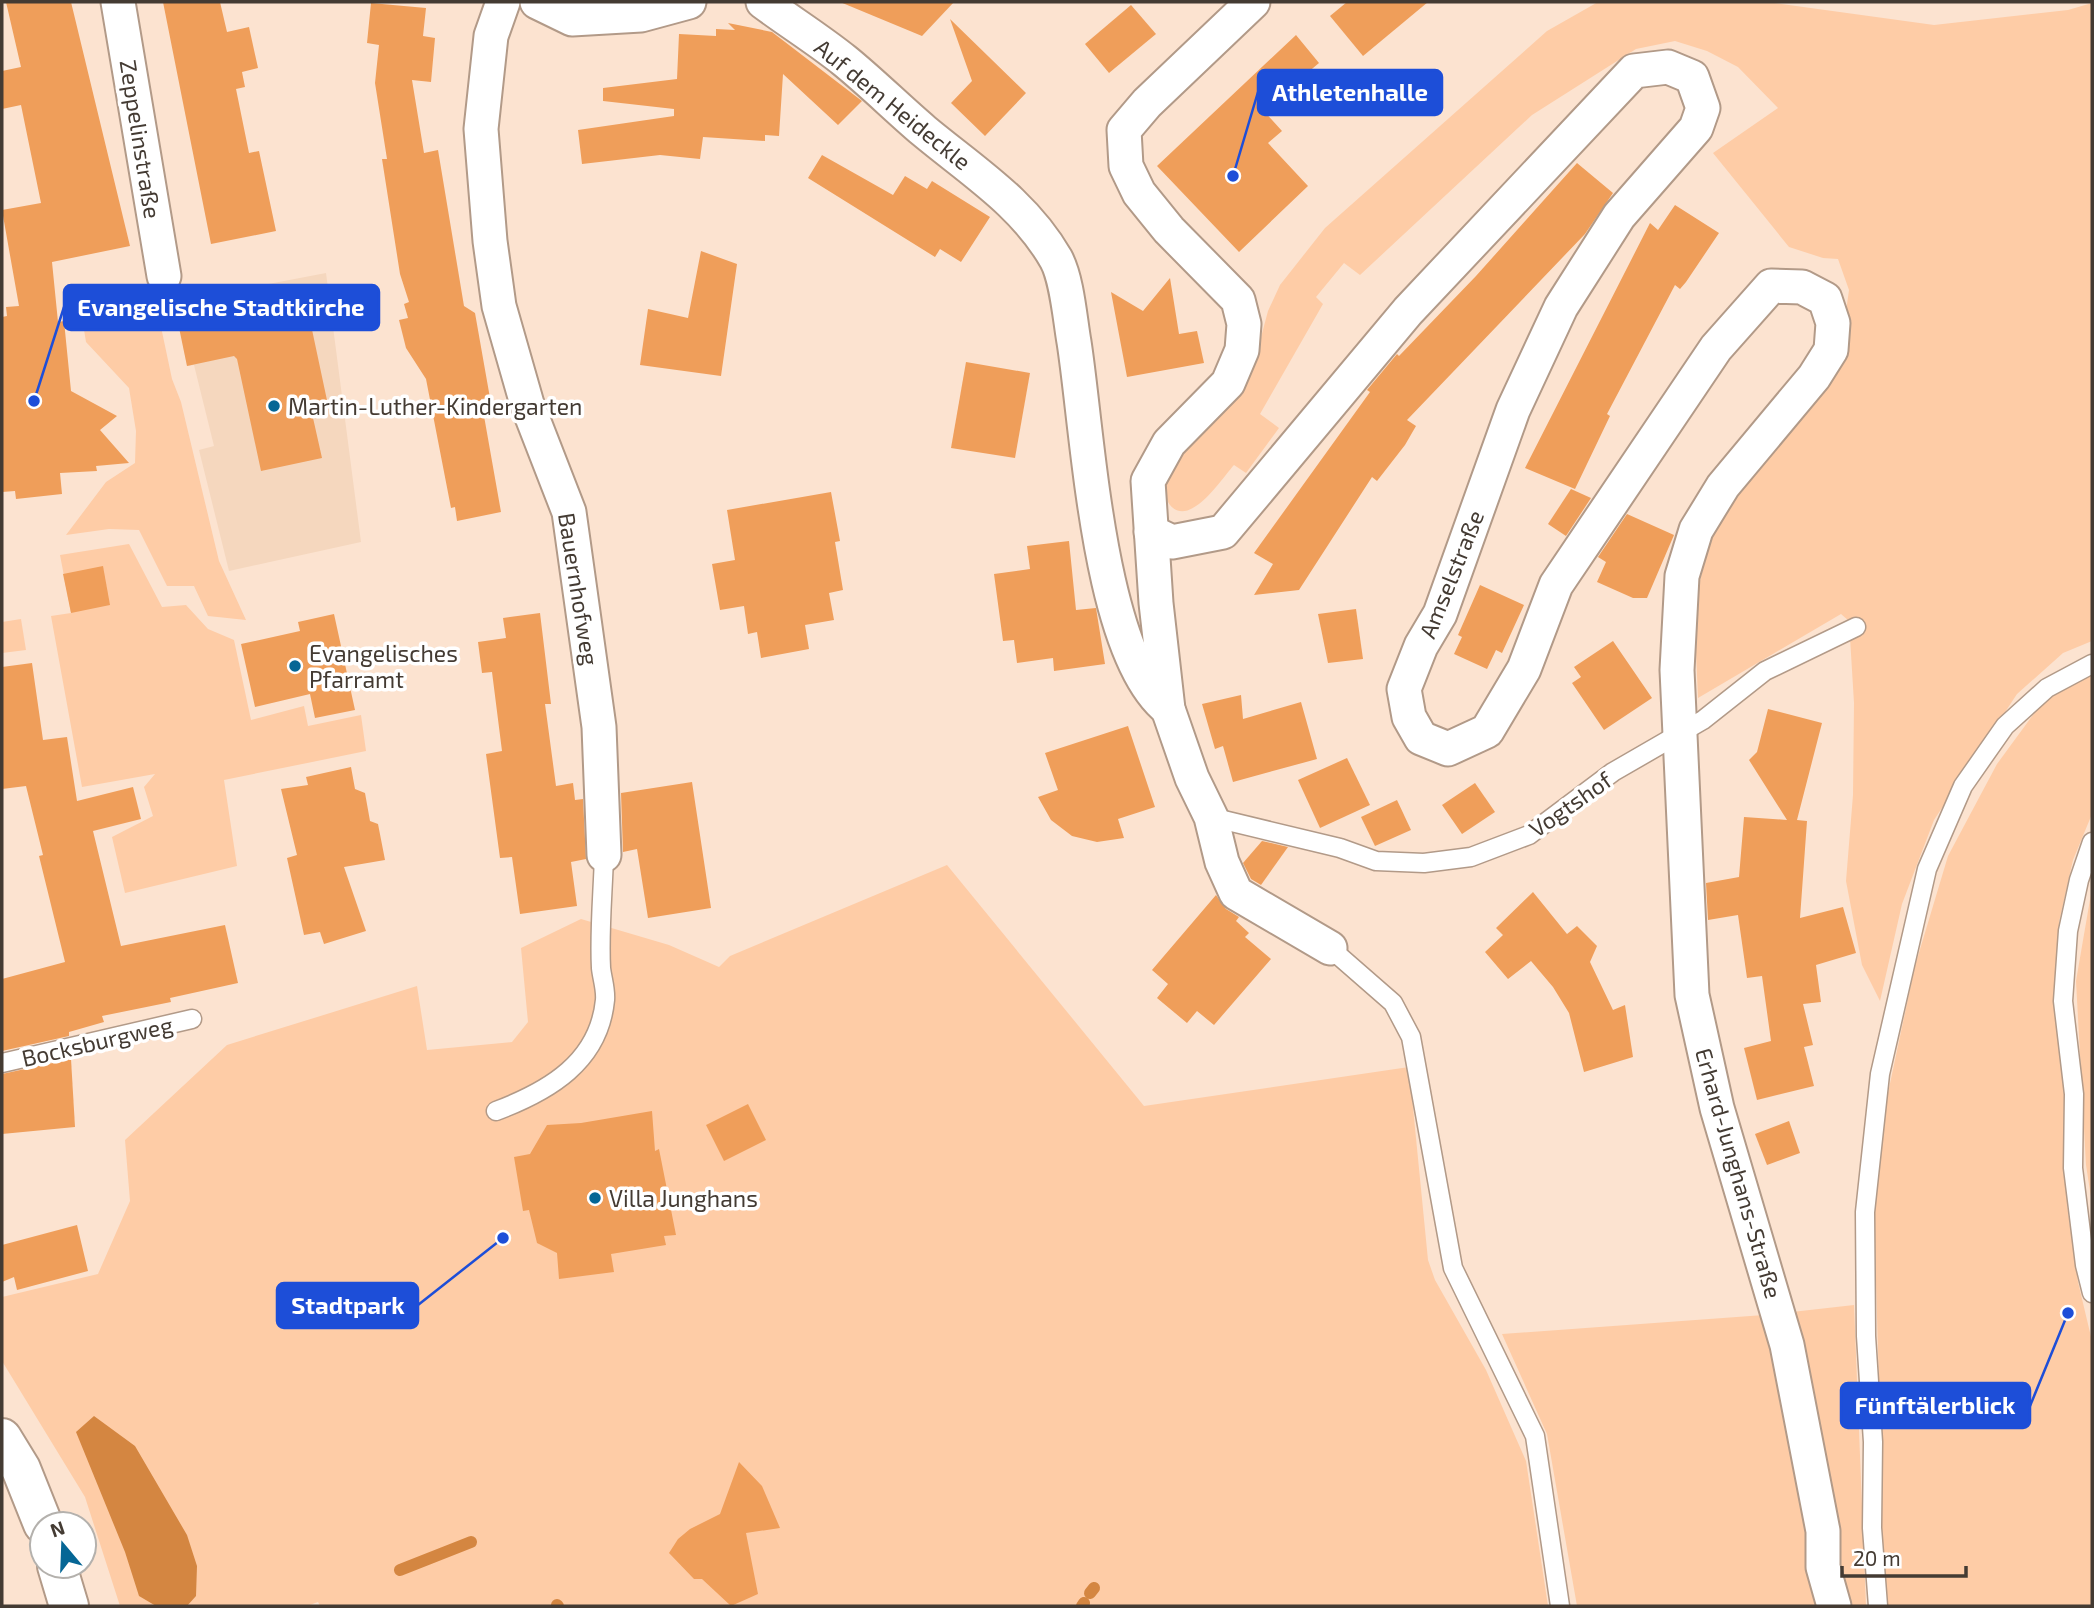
<svg xmlns="http://www.w3.org/2000/svg" width="2094" height="1608" font-family="'Exo 2',sans-serif">
  <rect width="100%" height="100%" fill="#fce3d0"/>
  <polygon fill="#f5d7be" points="326,273 361,542 229,571 199,450 214,446 194,365 187,366 175,302"/>
  <g fill="#fecca6">
    <path d="M1598 2H1767L1934 25 2068 10 2092 3V641L2063 653 2017 694 1934 820 1902 904 1880 1001 1862 965 1846 881 1853 795 1854 703 1849 621 1841 614 1698 698 1694 606 1709 542 1734 485 1840 354 1849 290 1838 259 1823 258 1789 247 1713 153 1778 108 1738 67 1707 51 1675 41 1636 49 1532 115 1360 275 1344 263 1316 297 1323 304 1260 414 1279 428 1246 473 1234 465C1223 477 1190 529 1170 505 1166 500 1164 490 1162 484L1169 468 1256 356 1268 311 1280 285 1325 228 1547 31Z"/>
    <polygon points="153,289 172,379 181,402 219,561 246,620 208,616 194,586 167,586 139,530 109,529 66,535 106,482 135,463 136,431 129,388 86,342 79,299"/>
    <polygon points="129,544 162,607 186,605 208,629 234,640 251,720 304,706 308,726 361,715 366,751 224,780 237,866 125,893 112,837 153,816 144,787 155,774 82,787 51,616 71,613 60,555"/>
    <polygon points="21,619 26,650 2,653 2,622"/>
    <polygon points="2092,671 2092,814 2073,860 2059,922 2067,1205 2078,1282 2092,1341 2092,1606 1882,1606 1877,1489 1879,1385 1874,1213 1888,1093 1915,966 1948,856 1997,764 2044,700 2071,680"/>
    <polygon points="947,865 1144,1106 1409,1067 1428,1260 1435,1280 1486,1370 1526,1461 1548,1606 320,1606 318,1602 307,1606 120,1606 85,1497 2,1361 2,1297 98,1274 130,1201 125,1140 227,1045 417,986 427,1050 512,1042 528,1022 521,948 581,919 669,945 719,967 730,956"/>
    <polygon points="2092,888 2092,1204 2086,1165 2076,981"/>
    <polygon points="1854,1305 1866,1606 1849,1606 1843,1592 1792,1312"/>
    <polygon points="1764,1315 1807,1494 1815,1606 1577,1606 1547,1434 1502,1334"/>
  </g>
  <polygon fill="#d48641" points="94,1416 135,1446 187,1535 197,1566 196,1596 187,1606 156,1606 139,1596 125,1552 76,1432"/>
  <g fill="none" stroke-linecap="round" stroke-linejoin="round">
    <g stroke="#d48641" stroke-width="12">
      <polyline points="400,1570 471,1542"/>
      <polyline points="1090,1593 1094,1588"/>
      <polyline points="557,1605 558,1606"/>
      <polyline points="1082,1606 1084,1603"/>
    </g>
  </g>
  <g fill="#ef9e5a">
    <polygon points="6,2 71,2 130,246 52,262 58,322 64,321 71,391 117,416 100,430 129,463 96,466 97,471 60,473 62,494 16,499 15,491 2,492 2,317 7,316 6,307 19,306 2,210 41,203 21,105 2,109 2,71 21,67"/>
    <polygon points="163,2 220,2 227,32 249,27 258,68 242,72 245,87 236,89 249,153 259,151 276,231 211,244"/>
    <polygon points="840,2 954,2 922,36"/>
    <polygon points="1347,2 1428,2 1363,56 1330,16"/>
    <polygon points="371,3 426,8 423,36 435,38 431,82 412,80 424,153 438,150 464,306 475,313 490,398 481,399 501,512 457,521 455,507 451,508 426,379 406,348 399,320 408,318 404,304 409,302 400,274 382,159 387,159 375,83 379,45 367,43"/>
    <polygon points="1131,5 1156,34 1109,73 1085,44"/>
    <polygon points="950,19 1026,93 985,136 951,103 972,81"/>
    <polygon points="728,23 772,32 862,101 838,125 783,74 779,136 765,135 765,141 703,137 700,159 660,155 582,164 578,130 674,116 674,109 603,101 603,88 677,79 679,34 716,36 716,29 735,30"/>
    <polygon points="1296,35 1319,63 1263,110 1282,131 1268,143 1308,186 1239,252 1157,166"/>
    <polygon points="822,155 893,195 905,176 927,189 932,181 990,217 961,262 940,249 935,257 808,178"/>
    <polygon points="1577,163 1613,193 1585,234 1407,420 1416,426 1405,445 1377,481 1372,477 1299,590 1254,595 1273,564 1254,553 1370,392 1367,390 1397,354 1399,356 1476,276"/>
    <polygon points="1675,205 1719,233 1686,282 1680,289 1675,285 1607,414 1610,416 1575,489 1525,468 1650,223 1658,230"/>
    <polygon points="701,251 737,264 721,376 640,365 648,309 688,318"/>
    <polygon points="1170,278 1179,334 1197,331 1204,363 1127,377 1111,292 1143,311"/>
    <polygon points="304,292 328,405 311,409 322,458 261,471 237,359 234,356 187,366 177,318"/>
    <polygon points="966,362 1030,373 1015,458 951,448"/>
    <polygon points="1571,489 1591,498 1566,536 1548,524"/>
    <polygon points="831,492 840,541 835,542 843,590 829,593 834,620 805,625 809,649 761,658 757,632 748,634 744,606 720,610 712,564 735,560 727,510"/>
    <polygon points="1627,514 1674,535 1647,598 1633,598 1597,582 1606,562 1598,557"/>
    <polygon points="1069,541 1076,610 1096,608 1105,664 1054,671 1053,658 1017,663 1014,640 1003,641 994,574 1030,569 1027,546"/>
    <polygon points="103,566 110,605 71,613 63,574"/>
    <polygon points="1480,585 1524,605 1502,653 1496,650 1487,669 1454,654 1462,637 1458,635"/>
    <polygon points="1356,609 1363,659 1328,663 1318,614"/>
    <polygon points="540,613 551,704 545,704 556,786 573,783 575,800 583,799 586,859 571,862 577,906 520,914 512,857 500,858 486,754 502,751 492,672 482,673 478,642 506,638 503,618"/>
    <polygon points="334,614 355,710 315,718 310,694 255,707 241,644 300,631 298,622"/>
    <polygon points="1613,641 1652,698 1604,730 1572,683 1581,677 1574,667"/>
    <polygon points="32,663 43,740 67,737 77,801 133,787 141,819 93,831 121,946 225,925 238,983 170,998 171,1002 102,1016 104,1022 69,1032 69,1036 2,1051 2,979 65,962 39,856 43,855 26,786 2,789 2,667"/>
    <polygon points="1241,695 1243,719 1301,702 1317,759 1233,782 1223,746 1215,749 1202,704"/>
    <polygon points="1768,709 1822,723 1797,820 1807,821 1800,918 1843,907 1856,953 1816,965 1821,1002 1803,1004 1813,1045 1804,1047 1814,1086 1757,1100 1744,1048 1771,1041 1762,976 1747,978 1738,915 1708,920 1706,883 1739,877 1744,817 1787,820 1749,760 1757,752"/>
    <polygon points="1128,726 1155,807 1118,819 1124,838 1097,842 1072,836 1051,820 1038,797 1058,790 1045,753"/>
    <polygon points="1347,758 1370,805 1320,828 1298,780"/>
    <polygon points="351,767 355,789 365,793 370,821 378,824 385,860 344,867 366,931 324,944 320,932 304,935 287,858 297,855 281,789 308,785 306,777"/>
    <polygon points="692,782 711,908 648,918 637,849 623,852 621,793"/>
    <polygon points="1475,783 1495,812 1462,834 1442,805"/>
    <polygon points="1397,800 1411,830 1375,846 1361,817"/>
    <polygon points="1262,841 1288,847 1261,885 1251,879 1243,863"/>
    <polygon points="1533,892 1567,934 1577,926 1597,946 1590,962 1613,1010 1625,1005 1633,1057 1584,1072 1569,1013 1553,987 1531,961 1508,979 1485,952 1503,935 1496,928"/>
    <polygon points="1216,895 1226,909 1239,917 1236,921 1249,933 1245,937 1271,959 1214,1025 1197,1011 1187,1023 1157,998 1168,984 1152,970"/>
    <polygon points="71,1059 75,1127 2,1134 2,1074"/>
    <polygon points="748,1104 766,1140 724,1161 706,1125"/>
    <polygon points="652,1111 655,1151 659,1149 676,1235 664,1236 666,1245 611,1254 614,1272 559,1279 557,1253 537,1243 529,1210 523,1211 514,1157 530,1154 547,1125 581,1123"/>
    <polygon points="1789,1121 1800,1153 1767,1165 1755,1134"/>
    <polygon points="77,1225 88,1271 17,1290 14,1277 2,1282 2,1245"/>
    <polygon points="739,1462 762,1486 780,1528 746,1533 758,1594 731,1606 702,1579 694,1579 669,1553 678,1539 690,1529 720,1514"/>
  </g>
  <g fill="none" stroke-linecap="round" stroke-linejoin="round">
    <defs>
      <g id="lane">
        <polyline points="1211,817 1340,848 1376,861 1424,863 1471,857 1529,835 1613,772 1703,720 1765,671 1856,627"/>
        <polyline points="2092,842 2079,880 2068,931 2063,1001 2074,1094 2073,1168 2085,1265 2092,1293"/>
        <polyline points="1330,948 1393,1003 1411,1037 1453,1268 1535,1436 1560,1606"/>
        <polyline points="2,1063 192,1019"/>
        <path d="M496 1111C549 1091 599 1062 605 1000 606 989 602 978 601 968 599 931 603 892 604 855"/>
        <polyline points="1878,1606 1872,1528 1873,1442 1866,1336 1865,1212 1880,1074 1927,869 1963,786 2005,726 2047,688 2092,664"/>
      </g>
      <g id="street">
        <polyline points="118,2 164,276"/>
        <polyline points="503,2 491,36 481,129 490,241 499,306 527,404 569,512 599,727 604,855"/>
        <polyline points="537,2 572,19 641,15 689,2"/>
        <path d="M763 2C790 22 819 40 845 61 872 83 897 108 924 131 972 171 1024 203 1056 259 1067 279 1070 319 1074 342 1088 431 1098 654 1168 709"/>
        <polyline points="1253,2 1147,103 1124,130 1126,166 1139,193 1169,230 1238,300 1244,324 1242,350 1228,383 1169,443 1148,481 1156,603 1168,709 1192,778 1211,817 1222,862 1236,893 1330,948"/>
        <polyline points="1151,532 1172,542 1223,532 1408,311 1634,71 1668,67 1692,77 1703,108 1696,128 1619,216 1561,307 1513,410 1440,614 1421,646 1404,689 1409,717 1421,738 1448,749 1487,731 1524,669 1556,585 1716,348 1771,286 1802,287 1825,299 1833,323 1831,350 1814,377 1723,486 1696,530 1682,576 1677,670 1692,995 1717,1108 1787,1345 1823,1531 1823,1567 1834,1606"/>
      </g>
      <g id="secondary">
        <polyline points="2,1438 21,1469 43,1524"/>
        <polyline points="57,1566 69,1606"/>
      </g>
    </defs>
    <use href="#lane" stroke="#b29a88" stroke-width="21"/>
    <use href="#street" stroke="#b29a88" stroke-width="37"/>
    <use href="#secondary" stroke="#b29a88" stroke-width="42"/>
    <use href="#lane" stroke="#fff" stroke-width="18"/>
    <use href="#street" stroke="#fff" stroke-width="33"/>
    <use href="#secondary" stroke="#fff" stroke-width="38"/>
  </g>
  <g fill="#056695" stroke="#fff" stroke-width="2.5">
    <circle cx="274" cy="406" r="7"/>
    <circle cx="295" cy="666" r="7"/>
    <circle cx="595" cy="1198" r="7"/>
  </g>
  <g text-anchor="middle" dominant-baseline="central" stroke-width="7" stroke-linejoin="round" paint-order="stroke">
    <g font-size="23" fill="#443b33" stroke="#fff">
      <text transform="translate(893 104) rotate(39)">Auf dem Heideckle</text>
      <text transform="translate(141 139) rotate(81)">Zeppelinstraße</text>
      <text transform="translate(1451 574) rotate(-68)">Amselstraße</text>
      <text transform="translate(579 589) rotate(81)">Bauernhofweg</text>
      <text transform="translate(1570 804) rotate(-35)">Vogtshof</text>
      <text transform="translate(97 1041) rotate(-13)">Bocksburgweg</text>
      <text transform="translate(1739 1173) rotate(74)">Erhard-Junghans-Straße</text>
    </g>
    <g font-size="23" fill="#443b33" stroke="#fff" text-anchor="start">
      <text x="288" y="406">Martin-Luther-Kindergarten</text>
      <text x="309" y="653">Evangelisches<tspan x="309" dy="26">Pfarramt</tspan></text>
      <text x="609" y="1198">Villa Junghans</text>
    </g>
  </g>
  <path fill="none" stroke="#1d4ed8" stroke-width="2.5" d="M1233 176L1258 92M34 401L64 307M503 1238L418 1305M2068 1313L2030 1406"/>
  <g fill="#1d4ed8" stroke="#fff" stroke-width="2.5">
    <circle cx="1233" cy="176" r="7"/>
    <circle cx="34" cy="401" r="7"/>
    <circle cx="503" cy="1238" r="7"/>
    <circle cx="2068" cy="1313" r="7"/>
  </g>
  <g fill="#1d4ed8" stroke="#1d4ed8" stroke-width="2.5">
    <rect x="1258" y="70" width="184" height="45" rx="7"/>
    <rect x="64" y="285" width="315" height="45" rx="7"/>
    <rect x="277" y="1283" width="141" height="45" rx="7"/>
    <rect x="1841" y="1383" width="189" height="45" rx="7"/>
  </g>
  <g font-size="24" text-anchor="middle" font-weight="bold" fill="#fff">
    <text x="1350" y="101">Athletenhalle</text>
    <text x="221" y="316">Evangelische Stadtkirche</text>
    <text x="348" y="1314">Stadtpark</text>
    <text x="1935" y="1414">Fünftälerblick</text>
  </g>
  <rect width="2094" height="1608" fill="none" stroke="#443b33" stroke-width="7"/>
  <g transform="translate(63 1545) rotate(341)"><circle r="33" fill="#ffffff" stroke="#b4b1ad" stroke-width="2"/>
  <path d="M0-5L12 26L0 18L-12 26Z" fill="#056695"/>
  <text y="-10" font-size="19" font-weight="bold" text-anchor="middle" fill="#443b33">N</text>
  </g>
  <path d="M1842 1566v10h124v-10" fill="none" stroke="#443b33" stroke-width="3.5"/>
  <text x="1853" y="1566" font-size="21" fill="#443b33" stroke="#ffffff" stroke-width="5" paint-order="stroke">20 m</text>
</svg>
